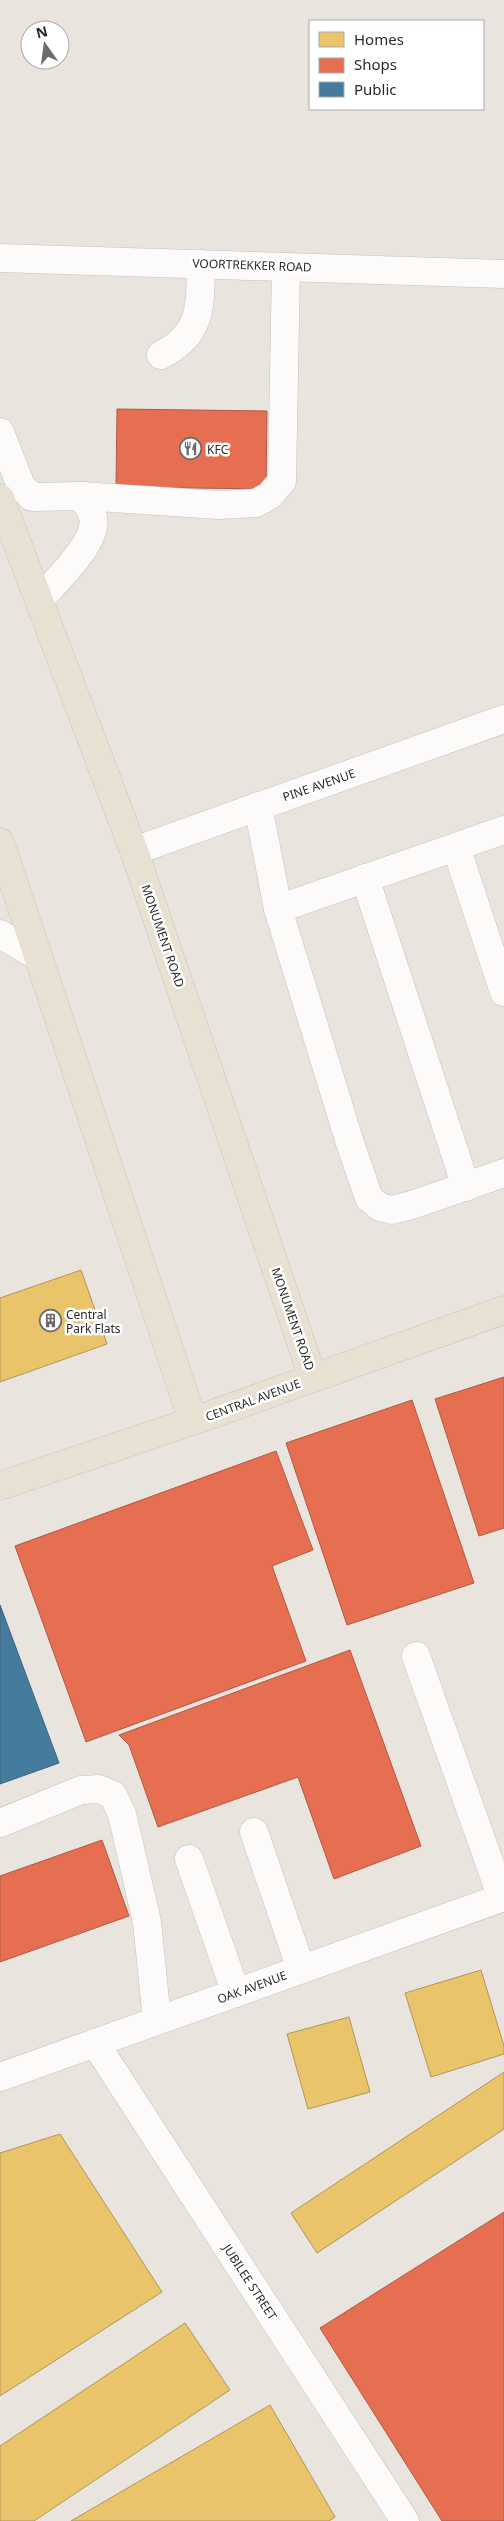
<svg xmlns="http://www.w3.org/2000/svg" width="504" height="2521" font-family="'Noto Sans',sans-serif">
  <rect width="100%" height="100%" fill="#eae4df"/>
  <g fill="#e9c46a" stroke="#b09657">
    <polygon points="81,1270 107,1344 0,1382 0,1298"/>
    <polygon points="481,1970 504,2046 504,2054 431,2077 405,1993"/>
    <polygon points="349,2017 370,2092 308,2109 287,2034"/>
    <polygon points="504,2072 504,2129 317,2253 291,2213"/>
    <polygon points="60,2134 162,2292 0,2396 0,2153"/>
    <polygon points="185,2323 230,2390 34,2521 0,2521 0,2446"/>
    <polygon points="270,2405 335,2517 329,2521 71,2521"/>
  </g>
  <g fill="#e76f51" stroke="#ae5a45">
    <polygon points="117,409 267,411 266,489 116,487"/>
    <polygon points="504,1377 504,1528 479,1536 435,1399"/>
    <polygon points="412,1400 474,1583 347,1625 286,1443"/>
    <polygon points="276,1451 313,1550 272,1566 306,1661 86,1742 15,1546"/>
    <polygon points="350,1650 421,1846 334,1879 298,1777 158,1827 129,1745 119,1735"/>
    <polygon points="102,1840 129,1916 0,1962 0,1876"/>
    <polygon points="504,2212 504,2521 442,2521 320,2328"/>
  </g>
  <polygon fill="#457b9d" stroke="#3d637a" points="0,1605 59,1763 0,1784"/>
  <g fill="none" stroke-linecap="round" stroke-linejoin="round">
    <defs>
      <g id="minor">
        <polyline points="0,258 504,274"/>
        <path d="M161 355C203 334 200 305 201 264"/>
        <polyline points="0,432 21,486 32,497 82,496 219,505 256,503 269,496 282,481 286,267"/>
        <path d="M39 600C55 582 99 542 93 517 91 509 85 502 82 496"/>
        <polyline points="258,806 278,909 350,1143 369,1198 380,1207 392,1210 415,1204 504,1173"/>
        <polyline points="456,847 504,992"/>
        <polyline points="134,851 504,719"/>
        <polyline points="365,878 466,1187"/>
        <polyline points="278,909 504,830"/>
        <polyline points="0,934 37,956"/>
        <polyline points="416,1656 502,1898"/>
        <polyline points="0,1823 81,1790 99,1789 113,1795 122,1814 147,1922 157,2020"/>
        <polyline points="254,1832 301,1969"/>
        <polyline points="189,1859 236,1993"/>
        <polyline points="95,2043 405,2521"/>
        <polyline points="0,2077 504,1897"/>
      </g>
      <g id="major">
        <polyline points="0,498 134,851 313,1378"/>
        <polyline points="0,842 193,1421"/>
        <polyline points="0,1486 193,1421 504,1310"/>
      </g>
    </defs>
    <use href="#minor" stroke="#c3c1c1" stroke-width="29"/>
    <use href="#major" stroke="#c5c3c1" stroke-width="29"/>
    <use href="#minor" stroke="#fcfbfa" stroke-width="28"/>
    <use href="#major" stroke="#e8e1d2" stroke-width="28"/>
  </g>
  <defs>
    <symbol id="restaurant-ring" viewBox="-11 -11 22 22"><circle r="9.5" fill="#fff" stroke="#6d6b69" stroke-width="1.5"/><path d="M-5-6h1v4h1v-4h1v4h1v-4h1v5L-1.5 .5V6h-2V.5L-5-1ZM5-6V6H3V1.5H1.5Q1.5-4 5-6Z" fill="#6d6b69"/></symbol>
    <symbol id="building-ring" viewBox="-11 -11 22 22"><circle r="9.5" fill="#fff" stroke="#6d6b69" stroke-width="1.5"/><path d="M-4-6H4V6H1V3H-1V6H-4ZM-2.5-4.3h1.7v1.8h-1.7ZM.8-4.3h1.7v1.8H.8ZM-2.5-1h1.7V.8h-1.7ZM.8-1h1.7V.8H.8Z" fill="#6d6b69"/></symbol>
  </defs>
  <g fill-rule="evenodd">
    <use href="#restaurant-ring" x="178" y="436" width="25" height="25"/>
    <use href="#building-ring" x="38" y="1308" width="25" height="25"/>
  </g>
  <g text-anchor="middle" dominant-baseline="central" stroke-width="5" stroke-linejoin="round" paint-order="stroke">
    <g font-size="12" fill="#2a2a2a" stroke="#fff">
      <text transform="translate(252 265) rotate(2)">VOORTREKKER ROAD</text>
      <text transform="translate(319 785) rotate(-19)">PINE AVENUE</text>
      <text transform="translate(163 936) rotate(71)">MONUMENT ROAD</text>
      <text transform="translate(293 1319) rotate(71)">MONUMENT ROAD</text>
      <text transform="translate(253 1400) rotate(-20)">CENTRAL AVENUE</text>
      <text transform="translate(252 1987) rotate(-20)">OAK AVENUE</text>
      <text transform="translate(250 2282) rotate(57)">JUBILEE STREET</text>
    </g>
    <g font-size="12" fill="#2a2a2a" stroke="#fff" text-anchor="start">
      <text x="207" y="449">KFC</text>
      <text x="66" y="1314">Central<tspan x="66" dy="14">Park Flats</tspan></text>
    </g>
  </g>
  <rect x="309" y="20" width="175" height="90" fill="#ffffff" stroke="#aaaaaa"/>
  <rect x="319" y="32" width="25" height="15" fill="#e9c46a" stroke="#aaaaaa"/>
  <text x="354" y="45" font-size="15" fill="#2a2a2a">Homes</text>
  <rect x="319" y="58" width="25" height="15" fill="#e76f51" stroke="#aaaaaa"/>
  <text x="354" y="70" font-size="15" fill="#2a2a2a">Shops</text>
  <rect x="319" y="82" width="25" height="15" fill="#457b9d" stroke="#aaaaaa"/>
  <text x="354" y="95" font-size="15" fill="#2a2a2a">Public</text>
  <g transform="translate(45 45) rotate(346)"><circle r="24" fill="#ffffff" stroke="#aaaaaa"/>
  <path d="M0-4L9 19L0 12L-9 19Z" fill="#6d6b69"/>
  <text y="-8" font-size="14" font-weight="bold" text-anchor="middle" fill="#2a2a2a">N</text>
  </g>
</svg>
